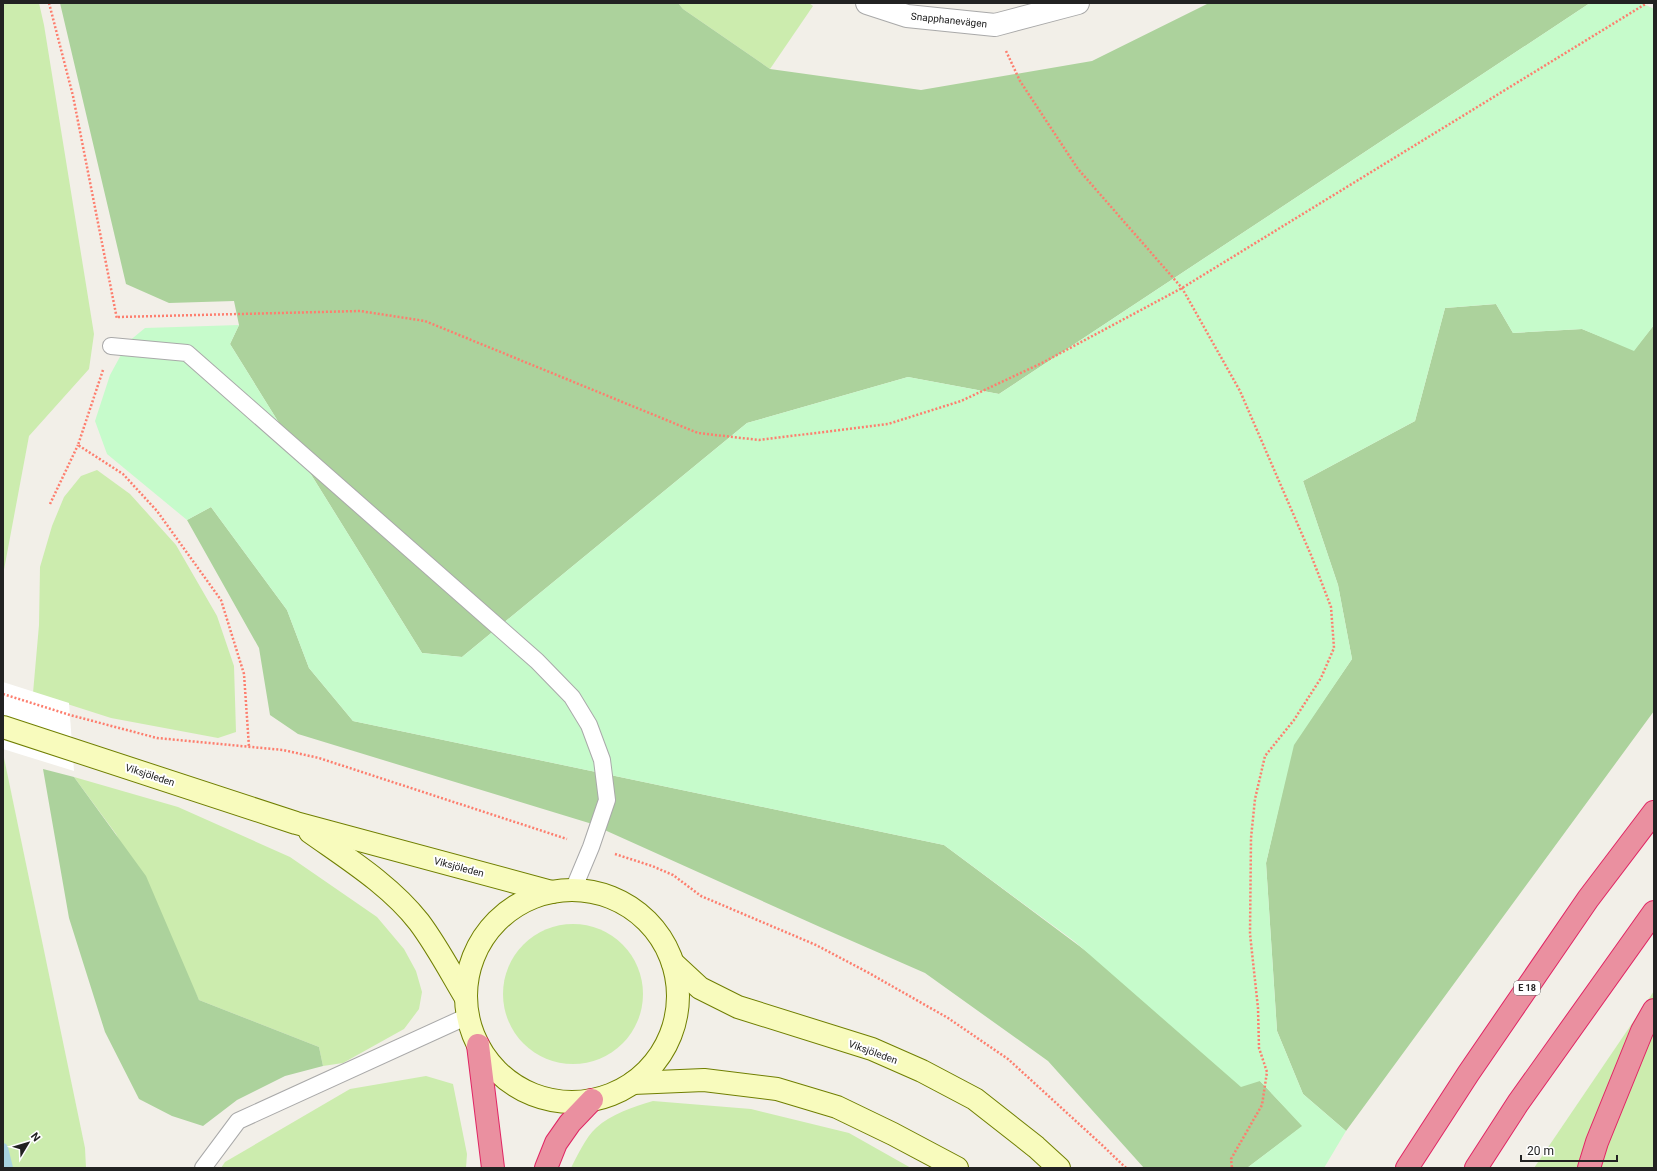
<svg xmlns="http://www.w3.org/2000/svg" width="1657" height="1171" font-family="Roboto,sans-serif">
  <rect width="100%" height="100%" fill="#f2efe8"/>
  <g fill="#ccecae">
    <polygon points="3,3 39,3 44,25 94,334 89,369 29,436 3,575"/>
    <polygon points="678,3 809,3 813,6 770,69 683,9"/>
    <polygon points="97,470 130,494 176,545 217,616 234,666 236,732 218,738 111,718 33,693 39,625 40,567 52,526 64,497 81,476"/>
    <polygon points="3,753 85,1148 86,1168 3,1168"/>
    <polygon points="74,777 178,807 290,857 377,917 404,949 416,971 422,992 419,1009 404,1029 343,1063 323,1066 319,1047 199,1000 116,834"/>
    <circle cx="573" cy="994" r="70"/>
    <polygon points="1654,991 1654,1168 1534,1168"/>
    <polygon points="426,1076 453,1084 467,1154 466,1168 221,1168 225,1162 350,1089"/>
    <path d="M653 1101 751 1109 849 1133 911 1168H571C577 1156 586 1137 596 1128 611 1114 633 1107 653 1101Z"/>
  </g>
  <g fill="#acd29c">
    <polygon points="60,3 678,3 683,9 770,69 921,90 1092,61 1209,3 1590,3 999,394 908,377 747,423 462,657 422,653 230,344 239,325 234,301 169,303 126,284"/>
    <polygon points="1496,304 1513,333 1582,329 1634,350 1654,325 1654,711 1346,1131 1303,1094 1277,1031 1266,863 1293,745 1352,659 1338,585 1303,481 1415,421 1445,308"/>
    <polygon points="211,507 287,610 309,668 353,721 944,845 1260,1081 1303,1126 1247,1168 1144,1168 1048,1061 925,973 820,927 589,823 298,734 270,715 259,648 187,520"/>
    <polygon points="43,769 74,777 146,876 199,1000 319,1047 323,1066 285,1076 237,1100 203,1126 172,1116 139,1099 105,1032 69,918"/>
  </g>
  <polygon fill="#c6fbcb" points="1590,3 1642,3 1654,9 1654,325 1634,351 1582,329 1513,333 1496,304 1445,308 1415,421 1303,481 1338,585 1352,659 1294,745 1266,863 1277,1031 1303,1094 1346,1131 1324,1168 1247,1168 1302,1126 1260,1081 1241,1087 1074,941 944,845 353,721 309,668 287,610 211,507 187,520 107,454 95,421 110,375 128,342 145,328 239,325 230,344 422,653 462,657 747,423 908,377 999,394"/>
  <polygon fill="#fff" points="3,682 69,703 74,771 3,749"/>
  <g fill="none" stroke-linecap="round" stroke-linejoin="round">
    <polyline stroke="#a8d3e0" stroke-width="10" points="3,1148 8,1168"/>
    <defs>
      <g id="lane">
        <polyline points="111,346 187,353 537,661 572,697 589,725 602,760 607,800 591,847 573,890"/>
        <polyline points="203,1168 238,1121 468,1016"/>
      </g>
      <polyline id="street" points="867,3 907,16 995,25 1078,3"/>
      <g id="secondary">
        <polyline points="3,727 296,823 552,892"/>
        <path d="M310 832C348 859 390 885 419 922 437 946 451 973 466 998"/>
        <circle cx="572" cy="996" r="106"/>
        <polyline points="673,963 700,988 738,1007 872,1049 922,1071 975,1099 1036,1147 1059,1168"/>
        <polyline points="633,1083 704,1080 777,1089 837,1107 893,1134 957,1168"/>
      </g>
      <g id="highway">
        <polyline points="478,1045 493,1168"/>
        <polyline points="546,1168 556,1143 570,1123 592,1100"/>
        <polyline points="1407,1168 1468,1074 1588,899 1654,812"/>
        <polyline points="1476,1168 1518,1103 1654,912"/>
        <polyline points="1589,1168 1597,1142 1642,1031 1654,1010"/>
      </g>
    </defs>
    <use href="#lane" stroke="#a9a9a9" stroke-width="18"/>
    <use href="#street" stroke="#a9a9a9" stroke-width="24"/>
    <use href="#secondary" stroke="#707f02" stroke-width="24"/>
    <use href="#highway" stroke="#e02664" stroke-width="24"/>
    <g stroke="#fd7e6e" stroke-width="2.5" stroke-dasharray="2 2" stroke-linecap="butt">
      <polyline points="49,3 73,96 117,319"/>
      <polyline points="1006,51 1020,81 1078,169 1182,288 1240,391 1311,555 1331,607 1334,648 1321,678 1294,720 1265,756 1255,799 1251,838 1250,934 1258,1008 1259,1048 1267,1072 1262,1105 1231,1159 1232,1168"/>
      <polyline points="118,317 360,311 425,321 698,433 759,440 888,424 961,401 1042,363 1182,288 1647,3"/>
      <polyline points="103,370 78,445 123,474 157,511 221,600 244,674 249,747"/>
      <polyline points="50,504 78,445"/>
      <polyline points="3,694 70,715 157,738 283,750 319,758 567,839"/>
      <polyline points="615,854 652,866 673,875 701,896 816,945 869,973 948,1018 1008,1059 1102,1145 1126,1168"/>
    </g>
    <use href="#lane" stroke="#fff" stroke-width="16"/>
    <use href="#street" stroke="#fff" stroke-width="22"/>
    <use href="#secondary" stroke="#f8fbbd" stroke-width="22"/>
    <use href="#highway" stroke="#ea90a0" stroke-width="22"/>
  </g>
  <g text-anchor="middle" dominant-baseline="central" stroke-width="4" stroke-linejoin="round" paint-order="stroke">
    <rect fill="#fff" stroke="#646464" stroke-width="1" x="1514" y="981" width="26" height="14" rx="3"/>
    <g font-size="9" font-weight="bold" fill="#222">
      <text x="1527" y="988">E 18</text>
    </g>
    <g font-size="10" fill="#222" stroke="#fff">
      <text transform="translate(949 20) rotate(6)">Snapphanevägen</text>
      <text transform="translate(150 775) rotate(18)">Viksjöleden</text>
      <text transform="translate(459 867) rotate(15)">Viksjöleden</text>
      <text transform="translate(873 1052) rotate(20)">Viksjöleden</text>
    </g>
  </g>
  <rect width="1657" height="1171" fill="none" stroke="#222222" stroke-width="8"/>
  <g transform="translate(28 1143) rotate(52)" stroke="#ffffff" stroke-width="3" paint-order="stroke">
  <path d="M0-3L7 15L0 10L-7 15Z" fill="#222222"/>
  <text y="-6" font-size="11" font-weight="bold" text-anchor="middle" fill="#222222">N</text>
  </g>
  <path d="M1521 1155v6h96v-6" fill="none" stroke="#222222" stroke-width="2"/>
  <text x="1527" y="1155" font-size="12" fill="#222222" stroke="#ffffff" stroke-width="3" paint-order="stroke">20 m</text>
</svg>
